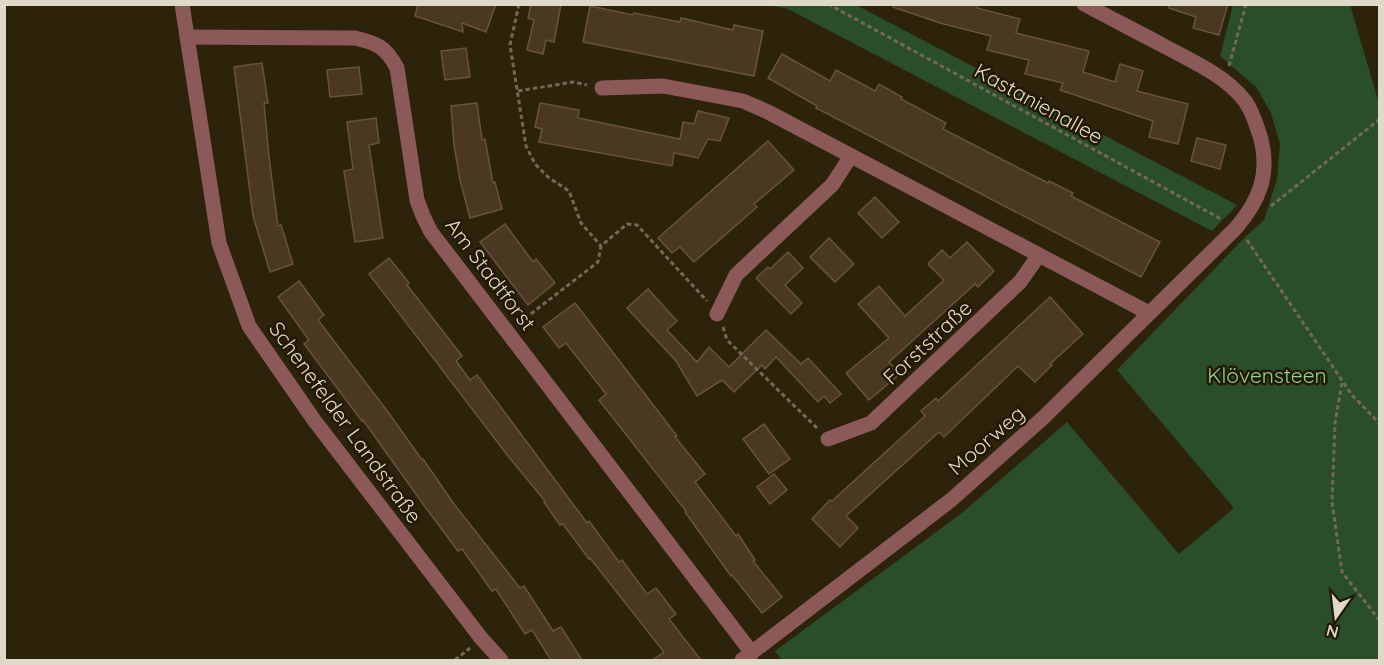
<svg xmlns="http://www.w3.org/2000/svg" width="1384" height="665" font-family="Quicksand,sans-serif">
  <rect width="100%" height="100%" fill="#2d230a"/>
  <g fill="#2a4f28">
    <polygon points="768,5 856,5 1237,205 1212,231 788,9"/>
    <polygon points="1233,5 1350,5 1378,100 1379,99 1379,660 782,660 775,651 962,513 1067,422 1179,554 1234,508 1117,370 1245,237 1264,220 1277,179 1280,144 1271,113 1257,88 1220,56"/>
  </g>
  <g fill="#4a3823" stroke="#67543e" stroke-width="1.5">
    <polygon points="418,4 496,4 486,32 462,23 463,32 415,16"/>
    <polygon points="531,4 561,4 554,42 546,40 543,54 527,50 534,20 528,18"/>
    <polygon points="894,4 978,4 977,8 1020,19 1016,33 1089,51 1083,72 1115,82 1120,64 1143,71 1137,91 1188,104 1178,144 1149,137 1153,121 1060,90 1063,83 1025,74 1029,60 987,50 991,36 940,23 893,7"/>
    <polygon points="1169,4 1228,4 1219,35 1193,28 1196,17 1169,8"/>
    <polygon points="590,6 633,15 634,13 680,22 681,18 733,30 734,25 763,31 754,76 583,42"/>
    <polygon points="466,48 470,77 445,80 441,51"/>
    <polygon points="782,54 830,81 836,70 875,91 879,84 902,97 901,99 946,123 943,129 1048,183 1049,181 1073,193 1071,196 1160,242 1141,277 816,108 817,106 768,78"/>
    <polygon points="262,63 268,103 264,103 269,157 278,226 281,225 293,264 270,272 253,216 234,67"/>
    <polygon points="359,67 362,94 330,97 327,70"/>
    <polygon points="477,103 482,140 485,139 493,183 495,182 502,209 470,218 460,180 454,145 451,106"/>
    <polygon points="540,103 579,110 578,118 680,139 683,122 694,124 698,111 729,118 720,141 708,139 698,158 674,153 672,166 539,142 542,129 535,127"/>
    <polygon points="376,118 379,143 369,145 383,238 355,242 344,171 353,169 347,122"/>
    <polygon points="1197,138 1226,145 1220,169 1191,161"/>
    <polygon points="768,141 794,170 754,204 757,207 694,262 680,247 672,253 658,238"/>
    <polygon points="875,197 899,222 882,238 858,213"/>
    <polygon points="505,224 533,262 536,259 555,283 528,305 480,242"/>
    <polygon points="829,238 854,264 835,282 810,257"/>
    <polygon points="967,242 994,271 978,287 975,284 889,362 900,374 869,400 846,373 889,338 858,304 879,286 905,316 944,280 928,264 942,250 950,258"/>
    <polygon points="788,252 803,268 785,285 802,303 791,314 756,278 768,267 770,269"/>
    <polygon points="389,258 409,283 407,285 462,356 456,361 470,380 477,375 587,523 589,521 619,562 622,560 647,594 656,588 676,614 669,619 701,660 653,660 664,652 590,558 589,559 563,524 560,525 544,502 545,501 508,456 369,274"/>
    <polygon points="299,281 324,315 318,320 391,416 422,460 423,459 454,504 520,588 524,586 553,631 561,627 582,660 551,660 532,630 525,634 496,589 492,591 462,549 458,551 426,508 363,420 362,421 304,344 309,340 278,297"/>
    <polygon points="648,289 677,321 667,330 697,362 709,347 729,367 766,330 801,364 808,358 841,394 830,403 824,396 818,402 776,357 765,369 762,365 734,392 722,380 697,396 676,361 627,308"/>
    <polygon points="1050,297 1083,334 1050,364 1052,365 1035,382 1018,366 944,437 939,432 846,516 858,528 840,547 812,519 830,500 832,501 925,416 921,411 936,398 938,401"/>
    <polygon points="575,303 677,436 675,437 705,474 695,482 736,536 738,534 755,560 753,561 782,597 762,613 732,575 731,576 685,512 686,511 599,400 606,394 566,343 559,348 543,327"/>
    <polygon points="764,424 790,459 769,474 743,439"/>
    <polygon points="774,474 787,490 770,504 757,487"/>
  </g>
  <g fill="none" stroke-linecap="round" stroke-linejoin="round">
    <g stroke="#726a55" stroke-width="3" stroke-dasharray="4.5 3" stroke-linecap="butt">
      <polyline points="519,4 510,45 526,146 535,164 548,177 569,191 581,223 601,246"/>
      <polyline points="828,4 1221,219"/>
      <polyline points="1229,66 1246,4"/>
      <polyline points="518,91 573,82 587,85"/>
      <polyline points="1271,206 1380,119"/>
      <polyline points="1247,240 1352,395 1380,424"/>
      <polyline points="519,323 598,262 601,246 627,224 637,225 707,301"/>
      <polyline points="723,327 727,340 818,429"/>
      <polyline points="1342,383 1335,423 1332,502 1342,572 1380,621"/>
      <polyline points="455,660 470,648"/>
    </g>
    <g stroke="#8b5958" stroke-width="15">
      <polyline points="182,4 219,243 249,326 314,420 481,638 501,660"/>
      <path d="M187 37 355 38C377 43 386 47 397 68L417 200 423 216 431 232 752 653"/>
      <polyline points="602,88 663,86 743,101 768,112 1149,313"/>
      <polyline points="717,314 736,275 832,185 851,156"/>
      <polyline points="828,439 871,423 1020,282 1039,255"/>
      <path d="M742 660 951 500 1044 417 1236 228C1259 201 1270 175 1261 139 1257 127 1253 112 1245 101 1225 75 1190 60 1162 45 1136 31 1110 18 1084 4"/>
    </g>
  </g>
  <g text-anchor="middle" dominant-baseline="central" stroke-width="5" stroke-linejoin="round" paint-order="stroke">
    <g font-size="21" fill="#dfd9ca" stroke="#231902">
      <text transform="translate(1039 103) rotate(29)">Kastanienallee</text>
      <text transform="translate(491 274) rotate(53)">Am Stadtforst</text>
      <text transform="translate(927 342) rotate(-43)">Forststraße</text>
      <text transform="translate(346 422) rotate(54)">Schenefelder Landstraße</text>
      <text transform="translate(986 440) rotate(-41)">Moorweg</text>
    </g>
    <g font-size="21" fill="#91d28d" stroke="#231902">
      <text x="1267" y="375">Klövensteen</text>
    </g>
  </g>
  <rect width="1384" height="665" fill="none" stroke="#dfd9ca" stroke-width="12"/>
  <g transform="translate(1336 617) rotate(194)" stroke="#231902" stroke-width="4.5" paint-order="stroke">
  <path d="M0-4.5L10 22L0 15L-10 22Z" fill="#dfd9ca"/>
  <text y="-9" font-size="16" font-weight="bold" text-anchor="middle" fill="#dfd9ca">N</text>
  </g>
</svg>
